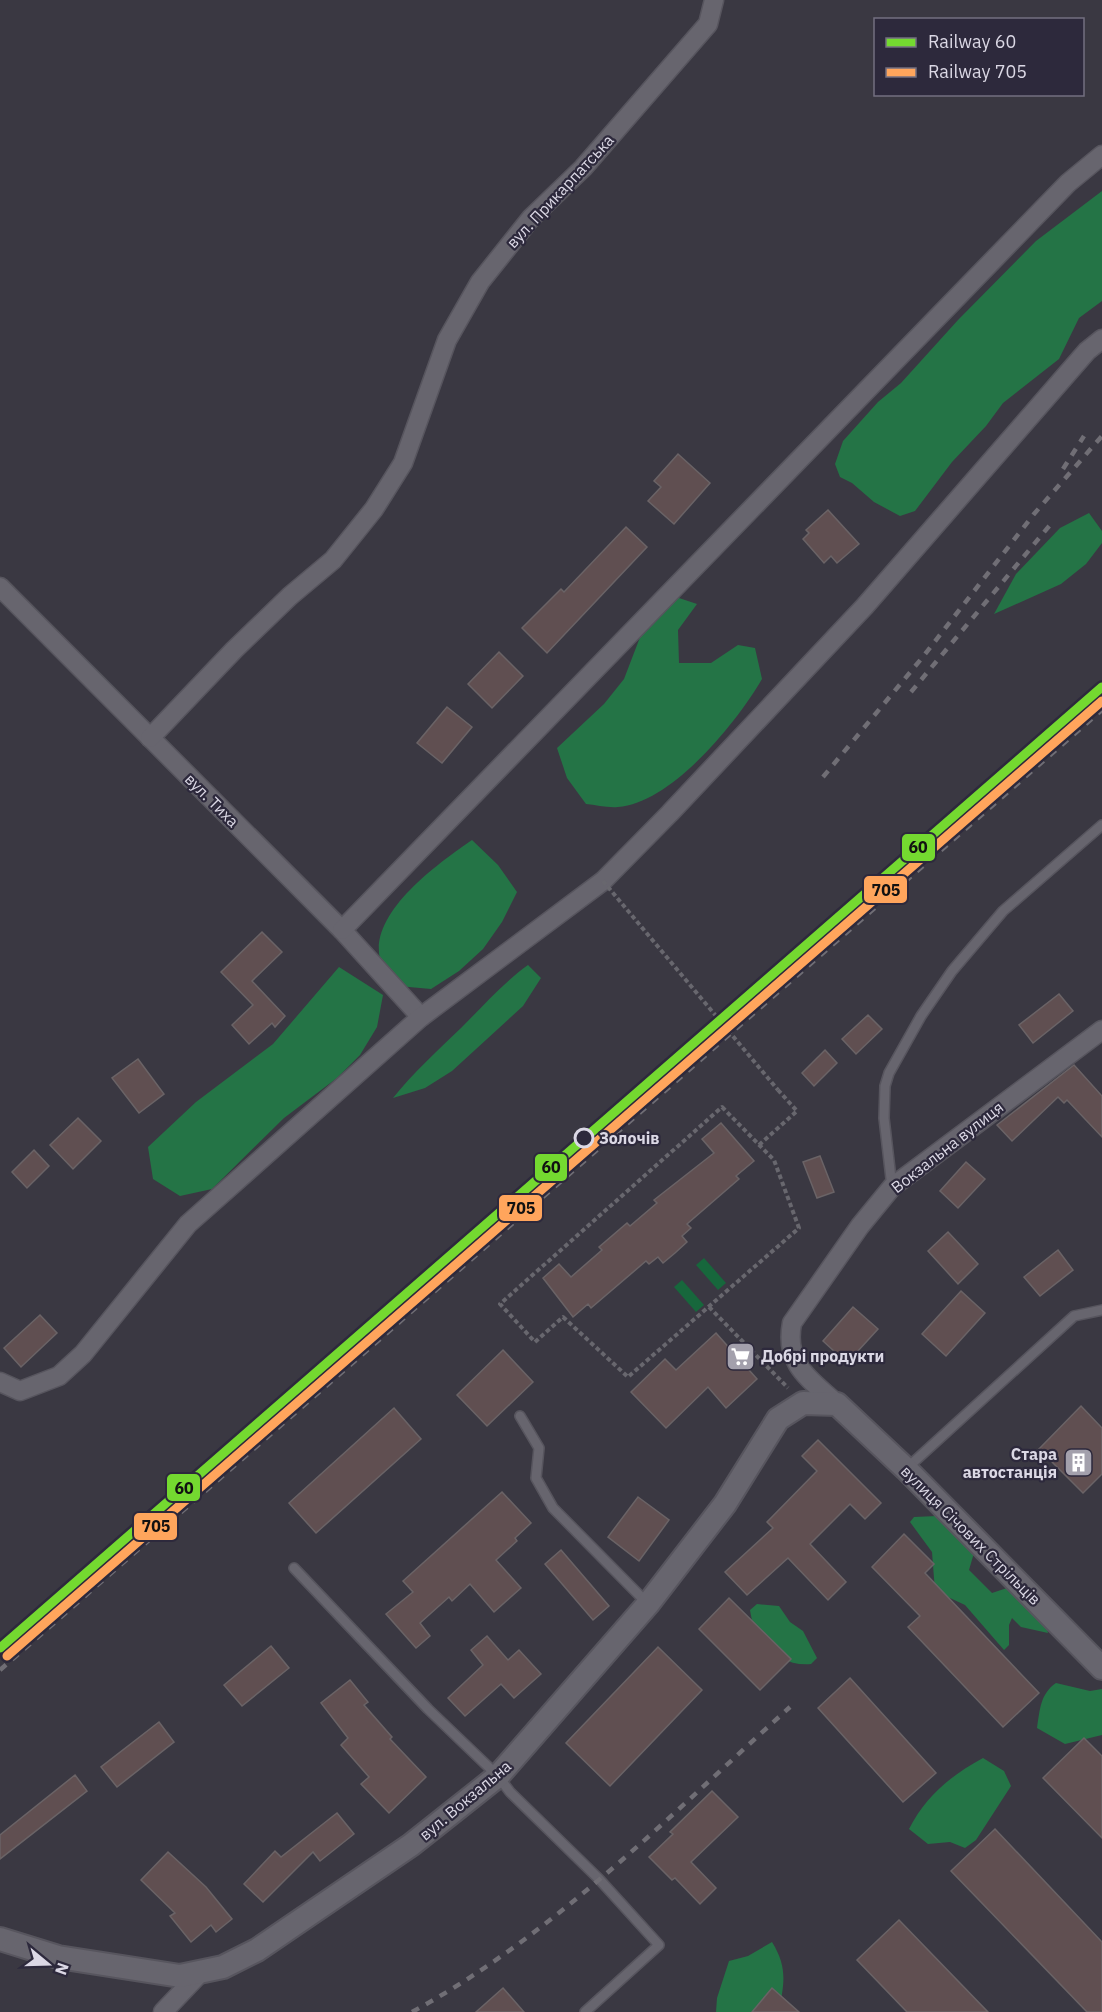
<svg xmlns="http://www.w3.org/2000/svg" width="1102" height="2012" font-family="'IBM Plex Sans',sans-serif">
  <rect width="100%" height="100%" fill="#3a3842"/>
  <g fill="#17673c">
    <polygon points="704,1258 726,1283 718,1290 696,1265"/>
    <polygon points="682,1280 704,1305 696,1312 674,1287"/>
  </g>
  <g fill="#247446">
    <polygon points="1102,191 1102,301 1079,318 1059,359 1003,403 986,426 952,462 915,511 900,516 874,502 852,483 840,477 835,464 843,441 878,402 901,383 958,320 1036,241"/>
    <polygon points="1089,513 1102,531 1102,543 1086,564 1061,584 994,614 1016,574 1060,528"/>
    <path d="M667 594 697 604 678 630 679 663H711L738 645 755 648 762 679C737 722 672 803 618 807 608 808 596 805 586 804L567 778 557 748 604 704 624 679 647 619Z"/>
    <path d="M472 840 498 865 517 892 502 922 483 949 459 971 431 989 398 986C393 979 382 968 380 959 369 912 439 863 472 840Z"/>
    <path d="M528 965 541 978 523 1006 452 1071 425 1088 393 1098C414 1072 437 1051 461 1028 483 1006 503 983 528 965Z"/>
    <polygon points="339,967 383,995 377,1027 360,1055 337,1078 284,1118 212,1189 180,1196 153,1179 148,1147 196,1102 273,1044"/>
    <polygon points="937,1516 976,1546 969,1570 992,1593 1013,1586 1044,1616 1048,1633 1021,1627 1012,1618 1009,1625 1009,1645 1004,1650 965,1605 935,1591 932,1552 910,1522 914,1517"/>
    <path d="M757 1604 779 1606 790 1622 803 1631 817 1658 811 1664C779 1667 754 1641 750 1610Z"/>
    <path d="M1056 1683 1090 1691 1102 1689V1735L1065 1744 1037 1728C1040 1710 1040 1694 1056 1683Z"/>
    <path d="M983 1758 1004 1771 1011 1786 976 1840 965 1848 950 1842 928 1844 909 1829C926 1796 950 1776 983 1758Z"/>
    <path d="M772 1942C788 1968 784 1983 779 2012H716L717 1998 729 1961 748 1956Z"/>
  </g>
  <g fill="#604f51" stroke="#6a6366" stroke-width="1.5">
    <polygon points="678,454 710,483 674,524 648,501 661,487 654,481"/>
    <polygon points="828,510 859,544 837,563 831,556 824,563 803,539 809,533 806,530"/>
    <polygon points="626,527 647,547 547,653 522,628 561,589 564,592"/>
    <polygon points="499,652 523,676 492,708 468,684"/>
    <polygon points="447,707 472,727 442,763 417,743"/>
    <polygon points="262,932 282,952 252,981 285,1016 275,1027 272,1023 249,1044 232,1025 253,1005 221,972"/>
    <polygon points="1059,994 1073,1011 1033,1043 1019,1025"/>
    <polygon points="868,1015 882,1029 856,1054 842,1039"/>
    <polygon points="825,1050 837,1063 814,1086 802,1073"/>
    <polygon points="138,1059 164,1094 139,1113 112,1078"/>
    <polygon points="1074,1065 1102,1096 1102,1137 1067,1100 1064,1103 1058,1097 1012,1141 997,1125"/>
    <polygon points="78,1118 101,1141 73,1169 50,1145"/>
    <polygon points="721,1123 754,1161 736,1176 739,1179 687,1224 691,1228 682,1236 687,1242 675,1253 663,1263 658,1257 649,1264 646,1261 591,1308 588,1304 573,1317 543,1278 559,1264 571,1277 602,1250 599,1247 627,1223 630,1226 657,1203 654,1200 714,1153 702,1139"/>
    <polygon points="34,1150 49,1166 27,1188 12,1172"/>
    <polygon points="820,1156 834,1192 817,1198 803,1162"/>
    <polygon points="966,1162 985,1179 958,1208 940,1191"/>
    <polygon points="948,1232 978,1264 958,1284 928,1251"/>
    <polygon points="1058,1250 1073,1270 1040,1296 1024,1277"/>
    <polygon points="961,1291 985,1313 946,1356 922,1334"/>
    <polygon points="853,1307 878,1329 847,1363 823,1341"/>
    <polygon points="40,1315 57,1333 21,1367 4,1348"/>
    <polygon points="716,1333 757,1379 726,1408 708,1387 666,1428 631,1392 665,1359 676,1370"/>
    <polygon points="503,1350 533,1382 487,1426 457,1395"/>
    <polygon points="1081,1406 1102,1428 1102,1474 1083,1493 1039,1449"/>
    <polygon points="394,1408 421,1439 316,1533 289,1503"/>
    <polygon points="818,1440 881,1503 865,1519 850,1504 810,1544 846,1582 828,1600 788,1558 747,1595 725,1572 773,1528 767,1522 817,1471 802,1456"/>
    <polygon points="502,1492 531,1523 515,1538 517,1541 496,1560 521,1588 494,1612 470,1584 452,1601 449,1597 420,1623 430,1636 416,1648 386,1614 413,1592 403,1581"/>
    <polygon points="638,1497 669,1520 639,1561 608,1537"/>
    <polygon points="904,1534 934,1564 925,1573 1039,1693 1003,1727 908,1627 920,1616 872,1567"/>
    <polygon points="561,1550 609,1606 593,1620 545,1564"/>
    <polygon points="729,1598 791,1659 760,1690 699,1629"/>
    <polygon points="487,1636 508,1660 519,1650 541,1674 514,1698 501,1684 465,1716 448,1698 483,1665 471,1650"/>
    <polygon points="271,1646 289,1668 242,1706 224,1685"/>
    <polygon points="658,1647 702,1690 610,1786 566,1743"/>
    <polygon points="850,1678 936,1773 903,1802 818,1708"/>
    <polygon points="350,1680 368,1702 364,1705 392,1737 390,1739 426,1777 389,1813 361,1784 369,1777 341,1745 348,1738 321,1703"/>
    <polygon points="159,1722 174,1742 117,1787 101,1767"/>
    <polygon points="1084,1738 1102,1756 1102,1838 1043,1778"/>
    <polygon points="75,1775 87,1791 0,1859 0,1835"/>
    <polygon points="712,1791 738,1817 691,1862 716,1888 700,1904 675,1878 672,1880 649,1857 673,1834 670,1832"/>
    <polygon points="337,1813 354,1834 320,1861 313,1852 263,1902 244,1884 275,1851 281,1857"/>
    <polygon points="995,1829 1102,1942 1102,2012 1087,2012 951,1871"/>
    <polygon points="168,1852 206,1887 232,1919 216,1932 211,1925 191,1942 170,1916 175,1913 141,1880"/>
    <polygon points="899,1920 988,2012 907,2012 857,1960"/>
    <polygon points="503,1988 524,2012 476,2012"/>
    <polygon points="772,1988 799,2012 752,2012"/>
  </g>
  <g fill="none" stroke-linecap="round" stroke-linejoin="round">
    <defs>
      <g id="service">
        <polyline points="892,1187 884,1118 885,1086 889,1073 921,1016 952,971 1003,911 1102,825"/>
        <polyline points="520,1416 539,1448 536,1478 553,1508 648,1604"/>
        <polyline points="906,1469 1074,1316 1102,1310"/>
        <polyline points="294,1568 428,1709 498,1776 510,1792 599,1879 659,1945 585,2012"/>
      </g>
      <g id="minor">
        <polyline points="0,587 342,930 421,1017"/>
        <polyline points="150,738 234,650 290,596 333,560 374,509 403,463 447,340 480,282 531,218 583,168 708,24 714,0"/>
        <polyline points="342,930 1068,183 1102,155"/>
        <polyline points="0,1382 20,1391 59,1376 83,1354 188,1224 421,1017 603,881 670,813 865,606 1087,351 1102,339"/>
        <path d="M837 1404C810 1379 784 1365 792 1323L860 1226 892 1187 1102 1030"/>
        <polyline points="163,2012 200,1973"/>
      </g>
      <polyline id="tertiary" points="0,1939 58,1957 180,1976 223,1967 257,1950 411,1845 498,1776 648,1604 725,1504 778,1419 803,1403 837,1404 906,1469 1102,1668"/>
    </defs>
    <use href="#service" stroke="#57555e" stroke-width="12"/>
    <use href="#minor" stroke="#57555e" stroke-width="21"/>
    <use href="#tertiary" stroke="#57555e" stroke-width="26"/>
    <g stroke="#68676e" stroke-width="4" stroke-dasharray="4.5 3" stroke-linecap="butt">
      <polygon points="722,1107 774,1160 799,1228 628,1377 563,1317 535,1342 500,1304"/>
      <polyline points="759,1145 797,1111 778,1090"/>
      <polyline points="709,1307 788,1388"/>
    </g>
    <use href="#service" stroke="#67656e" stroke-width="9"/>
    <use href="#minor" stroke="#67656e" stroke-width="18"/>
    <use href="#tertiary" stroke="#67656e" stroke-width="22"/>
    <g stroke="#706e75" stroke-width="4.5" stroke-dasharray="8 8" stroke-linecap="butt">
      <polyline points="1063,469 1084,436"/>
      <polyline points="911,692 1050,525"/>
      <polyline points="823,777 922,658 1034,514 1102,436"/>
      <polyline points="0,1670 1102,710"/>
      <path d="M412 2012C554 1935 671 1814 790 1707"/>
    </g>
    <polyline stroke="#68676e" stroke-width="4" stroke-dasharray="4.5 3" stroke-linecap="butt" points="603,881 778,1090"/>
    <defs>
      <polyline id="rail-1" points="0,1648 1102,687"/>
      <polyline id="rail-2" points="7,1656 1102,701"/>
    </defs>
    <use href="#rail-1" stroke="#2d293c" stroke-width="14"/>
    <use href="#rail-2" stroke="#2d293c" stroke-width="14"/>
    <use href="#rail-1" stroke="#74d930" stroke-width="9"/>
    <use href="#rail-2" stroke="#ffa55c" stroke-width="9"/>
  </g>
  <defs>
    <symbol id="supermarket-square" viewBox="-11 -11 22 22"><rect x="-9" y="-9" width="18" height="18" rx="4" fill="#a3a0ac" stroke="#2d293c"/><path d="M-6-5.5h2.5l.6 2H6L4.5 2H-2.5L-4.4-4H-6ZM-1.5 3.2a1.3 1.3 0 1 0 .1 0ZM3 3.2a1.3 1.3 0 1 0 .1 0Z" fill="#fff"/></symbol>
    <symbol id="building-square" viewBox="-11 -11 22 22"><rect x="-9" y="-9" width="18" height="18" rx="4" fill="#a3a0ac" stroke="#2d293c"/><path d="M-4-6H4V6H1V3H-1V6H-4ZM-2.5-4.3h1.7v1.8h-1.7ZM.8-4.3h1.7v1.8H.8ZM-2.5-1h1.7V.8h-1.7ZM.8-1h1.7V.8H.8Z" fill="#fff"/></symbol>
  </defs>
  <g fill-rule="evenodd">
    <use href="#supermarket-square" x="724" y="1340" width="33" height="33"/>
    <use href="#building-square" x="1062" y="1446" width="33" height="33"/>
  </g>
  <circle fill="#2d293c" stroke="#dbd8e5" stroke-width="3" cx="584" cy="1138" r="9"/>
  <g text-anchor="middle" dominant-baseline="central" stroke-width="4.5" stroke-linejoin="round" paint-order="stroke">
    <g font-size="16" fill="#dbd8e5" stroke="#2d293c">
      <text transform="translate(560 191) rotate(-47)">вул. Прикарпатська</text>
      <text transform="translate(212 800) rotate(45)">вул. Тиха</text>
      <text transform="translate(947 1147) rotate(-38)">Вокзальна вулиця</text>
      <text transform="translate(971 1535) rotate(45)">вулиця Січових Стрільців</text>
      <text transform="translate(465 1800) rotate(-40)">вул. Вокзальна</text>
    </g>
    <g font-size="16" font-weight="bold" fill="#dbd8e5" stroke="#2d293c" text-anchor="start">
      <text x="599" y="1138">Золочів</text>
    </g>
    <g font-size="16" font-weight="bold" fill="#dbd8e5" stroke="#2d293c" text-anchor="start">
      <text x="761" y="1356">Добрі продукти</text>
      <text x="1057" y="1454" text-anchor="end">Стара<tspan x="1057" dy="18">автостанція</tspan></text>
    </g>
  </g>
  <g stroke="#2d293c" stroke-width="2">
    <rect x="901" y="833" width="35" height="29" rx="6" fill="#74d930"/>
    <rect x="863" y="875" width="45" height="29" rx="6" fill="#ffa55c"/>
    <rect x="534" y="1153" width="34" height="29" rx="6" fill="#74d930"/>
    <rect x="498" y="1194" width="45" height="28" rx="6" fill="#ffa55c"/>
    <rect x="166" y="1473" width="35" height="29" rx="6" fill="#74d930"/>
    <rect x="133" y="1512" width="45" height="29" rx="6" fill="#ffa55c"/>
  </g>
  <g font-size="16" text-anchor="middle" font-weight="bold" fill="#111">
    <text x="918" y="853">60</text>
    <text x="886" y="896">705</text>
    <text x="551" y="1173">60</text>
    <text x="521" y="1214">705</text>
    <text x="184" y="1494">60</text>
    <text x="156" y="1532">705</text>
  </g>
  <rect x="874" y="18" width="210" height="78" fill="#2d293c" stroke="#736f80" stroke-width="1.5"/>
  <rect x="886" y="38" width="30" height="9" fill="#74d930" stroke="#736f80" stroke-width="1.5"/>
  <text x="928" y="48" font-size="18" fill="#dbd8e5">Railway 60</text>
  <rect x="886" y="68" width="30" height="9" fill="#ffa55c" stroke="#736f80" stroke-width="1.5"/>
  <text x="928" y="78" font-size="18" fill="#dbd8e5">Railway 705</text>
  <g transform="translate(48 1964) rotate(109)" stroke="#2d293c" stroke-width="4.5" paint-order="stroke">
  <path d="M0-4.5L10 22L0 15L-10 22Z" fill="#dbd8e5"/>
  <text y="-9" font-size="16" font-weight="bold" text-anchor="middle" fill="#dbd8e5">N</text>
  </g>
</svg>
